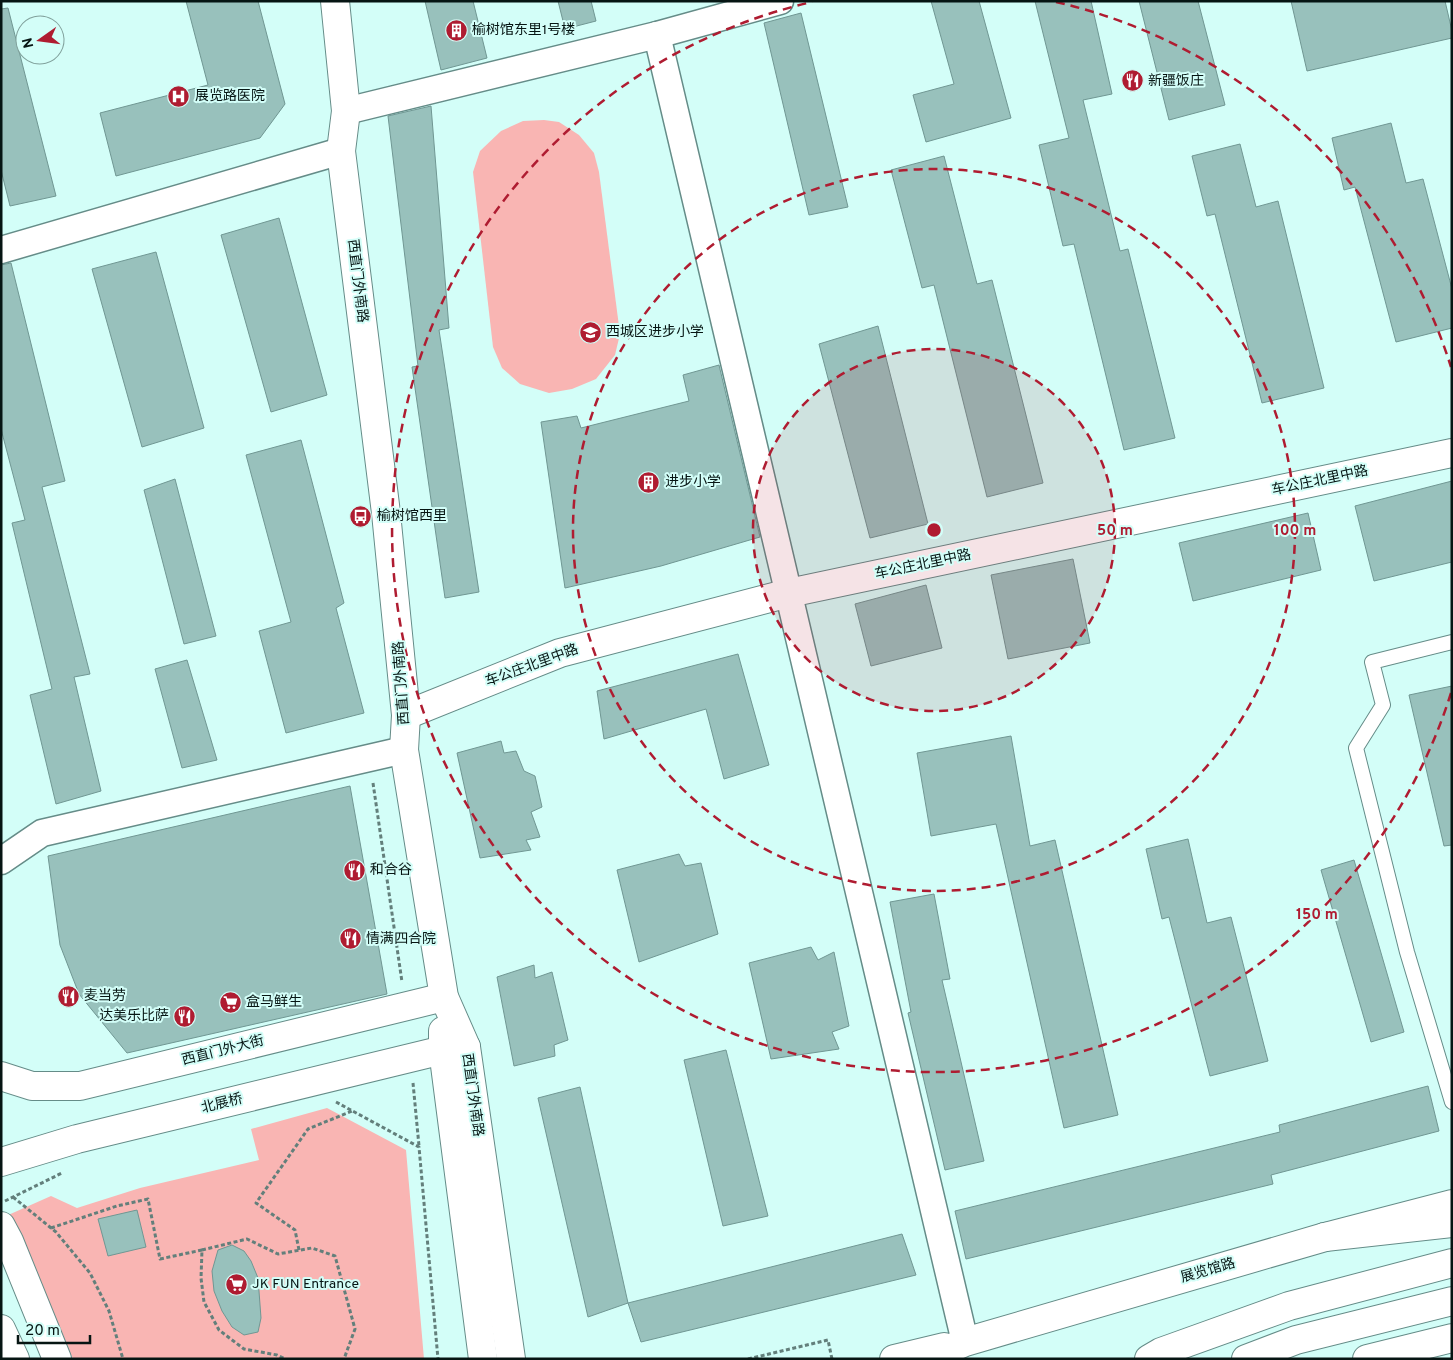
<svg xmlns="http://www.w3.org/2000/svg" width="1453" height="1360" font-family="Overpass,'Noto Sans SC',sans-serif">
  <rect width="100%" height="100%" fill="#d3fef8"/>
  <g fill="#f9b5b3">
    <polygon points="544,120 559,122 579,135 594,153 599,172 620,334 615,355 596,379 572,389 549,393 520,384 502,368 493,347 473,172 480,151 501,131 523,121"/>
    <polygon points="327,1108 406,1150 424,1359 73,1359 6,1216 51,1196 77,1208 140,1188 259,1160 251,1129"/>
  </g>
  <g fill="#98c1bc" stroke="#709793">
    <polygon points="186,1 258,1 285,104 260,138 116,176 100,113 208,85"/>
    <polygon points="425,1 473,1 487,58 441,70"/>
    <polygon points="558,1 591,1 596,21 565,29"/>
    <polygon points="931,1 979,1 1011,118 926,142 913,95 954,84"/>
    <polygon points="1035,1 1091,1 1112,94 1083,100 1120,251 1128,249 1175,438 1124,450 1074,244 1063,246 1039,145 1069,138"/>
    <polygon points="1139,1 1198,1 1225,105 1169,120"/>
    <polygon points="1291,1 1445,1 1452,31 1452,38 1307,71"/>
    <polygon points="8,8 56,196 10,206 1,170 1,9"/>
    <polygon points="801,13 848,207 809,215 764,23"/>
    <polygon points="431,106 449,328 439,330 479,592 445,598 412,367 418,366 388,116"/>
    <polygon points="1391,123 1406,183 1423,179 1452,289 1452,328 1396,342 1355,187 1344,190 1332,138"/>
    <polygon points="1240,144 1256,207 1278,201 1324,388 1262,403 1215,214 1207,216 1192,156"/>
    <polygon points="944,156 977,284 992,280 1043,483 987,497 934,285 922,288 891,170"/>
    <polygon points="279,218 327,395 271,412 221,235"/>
    <polygon points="156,252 204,428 142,447 92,269"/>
    <polygon points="11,263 65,481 42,487 90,674 74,677 101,791 56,804 30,695 52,689 12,523 25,520 1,429 1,265"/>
    <polygon points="878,326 928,524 870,538 819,344"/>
    <polygon points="719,365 760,537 661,566 565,588 541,422 577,416 581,428 689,401 683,375"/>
    <polygon points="301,440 344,603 336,608 364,713 286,733 259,631 291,622 246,455"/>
    <polygon points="175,479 216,636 184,644 144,490"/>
    <polygon points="1452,481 1452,562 1374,581 1355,506"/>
    <polygon points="1308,513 1321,570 1193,601 1179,543"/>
    <polygon points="1073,559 1090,643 1008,659 991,575"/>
    <polygon points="926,585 942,648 871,666 855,604"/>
    <polygon points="738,654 769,765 724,779 706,709 604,739 597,691"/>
    <polygon points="187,660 217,760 182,768 155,669"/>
    <polygon points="1452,686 1452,845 1444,846 1409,695"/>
    <polygon points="1011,736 1030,846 1055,840 1118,1115 1064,1128 996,824 931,836 917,753"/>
    <polygon points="501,741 504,753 516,751 524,771 535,776 542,807 531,812 540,837 526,840 531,850 480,858 457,753"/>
    <polygon points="350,786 387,994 127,1053 79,994 60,945 48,856"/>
    <polygon points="1188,839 1207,923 1231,917 1268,1061 1210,1076 1169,917 1162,919 1146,849"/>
    <polygon points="679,854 685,866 701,863 718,934 639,962 617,870"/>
    <polygon points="1354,860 1404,1032 1371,1042 1321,870"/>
    <polygon points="934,894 950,979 942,980 984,1161 945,1170 908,1013 911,1012 890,902"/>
    <polygon points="811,947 818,960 834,952 849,1026 832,1032 839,1049 771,1059 749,963"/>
    <polygon points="534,965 535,978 552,972 568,1040 554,1045 555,1056 514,1066 497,977"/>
    <polygon points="726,1050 768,1216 723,1226 684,1060"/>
    <polygon points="1428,1086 1439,1131 1271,1175 1273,1184 966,1259 955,1211 1280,1132 1279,1125"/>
    <polygon points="580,1087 628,1303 588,1317 538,1098"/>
    <polygon points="137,1210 146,1247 108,1256 98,1219"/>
    <polygon points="902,1234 916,1275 641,1342 628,1303"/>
    <polygon points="232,1245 244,1251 251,1261 258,1278 261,1318 258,1332 244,1335 232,1327 222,1311 214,1291 212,1271 218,1250"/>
  </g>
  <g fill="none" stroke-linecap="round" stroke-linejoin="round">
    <defs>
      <polyline id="service" points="1452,642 1372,662 1383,705 1356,748 1407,952 1452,1102"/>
      <g id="minor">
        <polyline points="657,35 965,1342"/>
        <polyline points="346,111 657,35 780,1"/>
        <polyline points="1,250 341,151"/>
        <polyline points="1,861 42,833 404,750"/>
      </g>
      <g id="tertiary">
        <polyline points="335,1 346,111 341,151 386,513 406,715 404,750 444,997 466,1047 511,1359"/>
        <polyline points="406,715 560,653 789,593 1452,453"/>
        <polyline points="443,1031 443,1050 483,1359"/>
        <polyline points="1,1076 32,1086 80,1086 444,997"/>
        <polyline points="1,1162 77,1139 443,1050 466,1047"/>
        <polyline points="1,1226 9,1241 57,1359"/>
        <polyline points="894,1359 944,1347"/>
        <polyline points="927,1359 965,1342 1325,1237 1452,1204"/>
        <polyline points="1367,1359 1452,1338"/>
      </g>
      <g id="secondary">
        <polyline points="1325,1237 1452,1223"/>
        <polyline points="1149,1359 1161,1352 1289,1306 1452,1263"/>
        <polyline points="1246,1359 1296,1340 1452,1301"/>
      </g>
      <polyline id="trunk" points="1,1329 15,1359"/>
    </defs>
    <use href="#service" stroke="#658c88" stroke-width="16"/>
    <use href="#minor" stroke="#658c88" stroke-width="29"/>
    <use href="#tertiary" stroke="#658c88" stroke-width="30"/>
    <use href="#secondary" stroke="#658c88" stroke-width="30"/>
    <use href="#trunk" stroke="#658c88" stroke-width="30"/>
    <g stroke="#637f7b" stroke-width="3" stroke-dasharray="4 2.5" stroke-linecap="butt">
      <polyline points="373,783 402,982"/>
      <polyline points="413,1083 419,1146"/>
      <polyline points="336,1102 419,1147 438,1359"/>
      <polyline points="13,1197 56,1232 90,1273 109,1311 123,1359"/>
      <polyline points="5,1201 62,1173"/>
      <polyline points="51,1228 117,1206 148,1199 160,1259 202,1250 201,1278 204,1302 219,1330 244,1349 277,1355 285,1359"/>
      <polyline points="202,1250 247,1239 278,1254 312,1248 335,1256 355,1329 344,1359"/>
      <polyline points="299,1250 295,1230 256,1203 308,1129 352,1111"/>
      <polyline points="748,1359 828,1340 832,1359"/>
    </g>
    <use href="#service" stroke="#fff" stroke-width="14"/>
    <use href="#minor" stroke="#fff" stroke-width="26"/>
    <use href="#tertiary" stroke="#fff" stroke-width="28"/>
    <use href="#secondary" stroke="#fff" stroke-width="28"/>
    <use href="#trunk" stroke="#fff" stroke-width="28"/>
  </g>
  <circle cx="934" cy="530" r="181" fill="#af1c31" fill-opacity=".12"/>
  <g fill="none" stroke="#af1c31" stroke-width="2.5" stroke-dasharray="9 6">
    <circle cx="934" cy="530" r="181"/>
    <circle cx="934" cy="530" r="361"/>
    <path d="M1451 693A542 542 0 1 1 812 2M1056 2A542 542 0 0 1 1451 367"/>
  </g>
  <defs>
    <symbol id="building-disc" viewBox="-11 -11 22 22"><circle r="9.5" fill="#af1c31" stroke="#d3fef8"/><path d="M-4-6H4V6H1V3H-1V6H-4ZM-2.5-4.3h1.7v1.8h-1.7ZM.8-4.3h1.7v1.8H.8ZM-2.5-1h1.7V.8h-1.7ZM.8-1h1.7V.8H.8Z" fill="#fff"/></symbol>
    <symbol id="restaurant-disc" viewBox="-11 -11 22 22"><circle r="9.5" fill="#af1c31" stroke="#d3fef8"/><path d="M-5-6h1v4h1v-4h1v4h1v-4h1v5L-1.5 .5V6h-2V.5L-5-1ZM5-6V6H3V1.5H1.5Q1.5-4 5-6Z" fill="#fff"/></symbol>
    <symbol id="hospital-disc" viewBox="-11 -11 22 22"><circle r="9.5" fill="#af1c31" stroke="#d3fef8"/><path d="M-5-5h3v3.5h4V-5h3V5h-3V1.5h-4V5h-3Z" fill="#fff"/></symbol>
    <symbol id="school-disc" viewBox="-11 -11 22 22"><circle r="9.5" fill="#af1c31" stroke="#d3fef8"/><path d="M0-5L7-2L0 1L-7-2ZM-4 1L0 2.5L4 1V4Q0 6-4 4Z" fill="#fff"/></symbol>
    <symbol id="bus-disc" viewBox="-11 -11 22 22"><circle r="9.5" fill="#af1c31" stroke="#d3fef8"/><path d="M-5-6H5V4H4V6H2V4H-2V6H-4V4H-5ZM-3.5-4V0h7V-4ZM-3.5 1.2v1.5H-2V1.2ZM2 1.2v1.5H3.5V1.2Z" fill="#fff"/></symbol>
    <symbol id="supermarket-disc" viewBox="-11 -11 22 22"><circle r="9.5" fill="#af1c31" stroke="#d3fef8"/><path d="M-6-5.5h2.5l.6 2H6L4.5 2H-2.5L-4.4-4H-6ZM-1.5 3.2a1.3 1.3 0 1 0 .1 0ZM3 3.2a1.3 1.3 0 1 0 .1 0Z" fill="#fff"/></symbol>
  </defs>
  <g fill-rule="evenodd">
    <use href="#building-disc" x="444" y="18" width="25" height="25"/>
    <use href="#restaurant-disc" x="1120" y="68" width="25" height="25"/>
    <use href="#hospital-disc" x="166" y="84" width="25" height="25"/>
    <use href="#school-disc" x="578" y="320" width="25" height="25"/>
    <use href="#building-disc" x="636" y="470" width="25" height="25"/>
    <use href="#bus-disc" x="348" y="504" width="25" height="25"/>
    <use href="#restaurant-disc" x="342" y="858" width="25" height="25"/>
    <use href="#restaurant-disc" x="338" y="926" width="25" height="25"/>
    <use href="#restaurant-disc" x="56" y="984" width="25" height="25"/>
    <use href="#supermarket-disc" x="218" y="990" width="25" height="25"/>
    <use href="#restaurant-disc" x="172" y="1004" width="25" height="25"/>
    <use href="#supermarket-disc" x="224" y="1272" width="25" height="25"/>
  </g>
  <g text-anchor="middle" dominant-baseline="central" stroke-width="4" stroke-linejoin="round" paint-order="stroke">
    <g font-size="14" fill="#061513" stroke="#d3fef8" text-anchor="start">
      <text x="472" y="30">榆树馆东里1号楼</text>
      <text x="1148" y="81">新疆饭庄</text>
      <text x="195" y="96">展览路医院</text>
      <text x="606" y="332">西城区进步小学</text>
      <text x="665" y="482">进步小学</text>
      <text x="377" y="516">榆树馆西里</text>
      <text x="370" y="870">和合谷</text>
      <text x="366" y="939">情满四合院</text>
      <text x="84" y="996">麦当劳</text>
      <text x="246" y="1002">盒马鲜生</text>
      <text x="169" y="1016" text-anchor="end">达美乐比萨</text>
      <text x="252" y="1284">JK FUN Entrance</text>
    </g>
    <g font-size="14" fill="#061513" stroke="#d3fef8">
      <text transform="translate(357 281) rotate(83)">西直门外南路</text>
      <text transform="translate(1320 481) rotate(-12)">车公庄北里中路</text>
      <text transform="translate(923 565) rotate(-12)">车公庄北里中路</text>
      <text transform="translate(532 666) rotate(-20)">车公庄北里中路</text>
      <text transform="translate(402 683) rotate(-94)">西直门外南路</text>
      <text transform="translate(223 1051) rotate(-14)">西直门外大街</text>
      <text transform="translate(472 1095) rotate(82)">西直门外南路</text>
      <text transform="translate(222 1104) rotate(-14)">北展桥</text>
      <text transform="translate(1208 1271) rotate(-16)">展览馆路</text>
    </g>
  </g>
  <circle cx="934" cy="530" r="8" fill="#af1c31" stroke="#d3fef8" stroke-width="2.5"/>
  <g font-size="15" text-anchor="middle" font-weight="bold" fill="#af1c31" stroke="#d3fef8" stroke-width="4" stroke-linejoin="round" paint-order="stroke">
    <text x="1115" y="535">50 m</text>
    <text x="1295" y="535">100 m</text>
    <text x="1317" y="919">150 m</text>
  </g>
  <rect width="1453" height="1360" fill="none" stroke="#061513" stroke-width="5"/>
  <g transform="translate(40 40) rotate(256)"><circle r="24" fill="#d3fef8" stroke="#81a19c"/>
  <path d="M0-4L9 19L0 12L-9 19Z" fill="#af1c31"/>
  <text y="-8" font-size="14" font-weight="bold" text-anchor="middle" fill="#061513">N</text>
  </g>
  <path d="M18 1335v8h72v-8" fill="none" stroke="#061513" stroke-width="2.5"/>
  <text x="25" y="1335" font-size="15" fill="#061513" stroke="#d3fef8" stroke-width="4" paint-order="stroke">20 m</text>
</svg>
